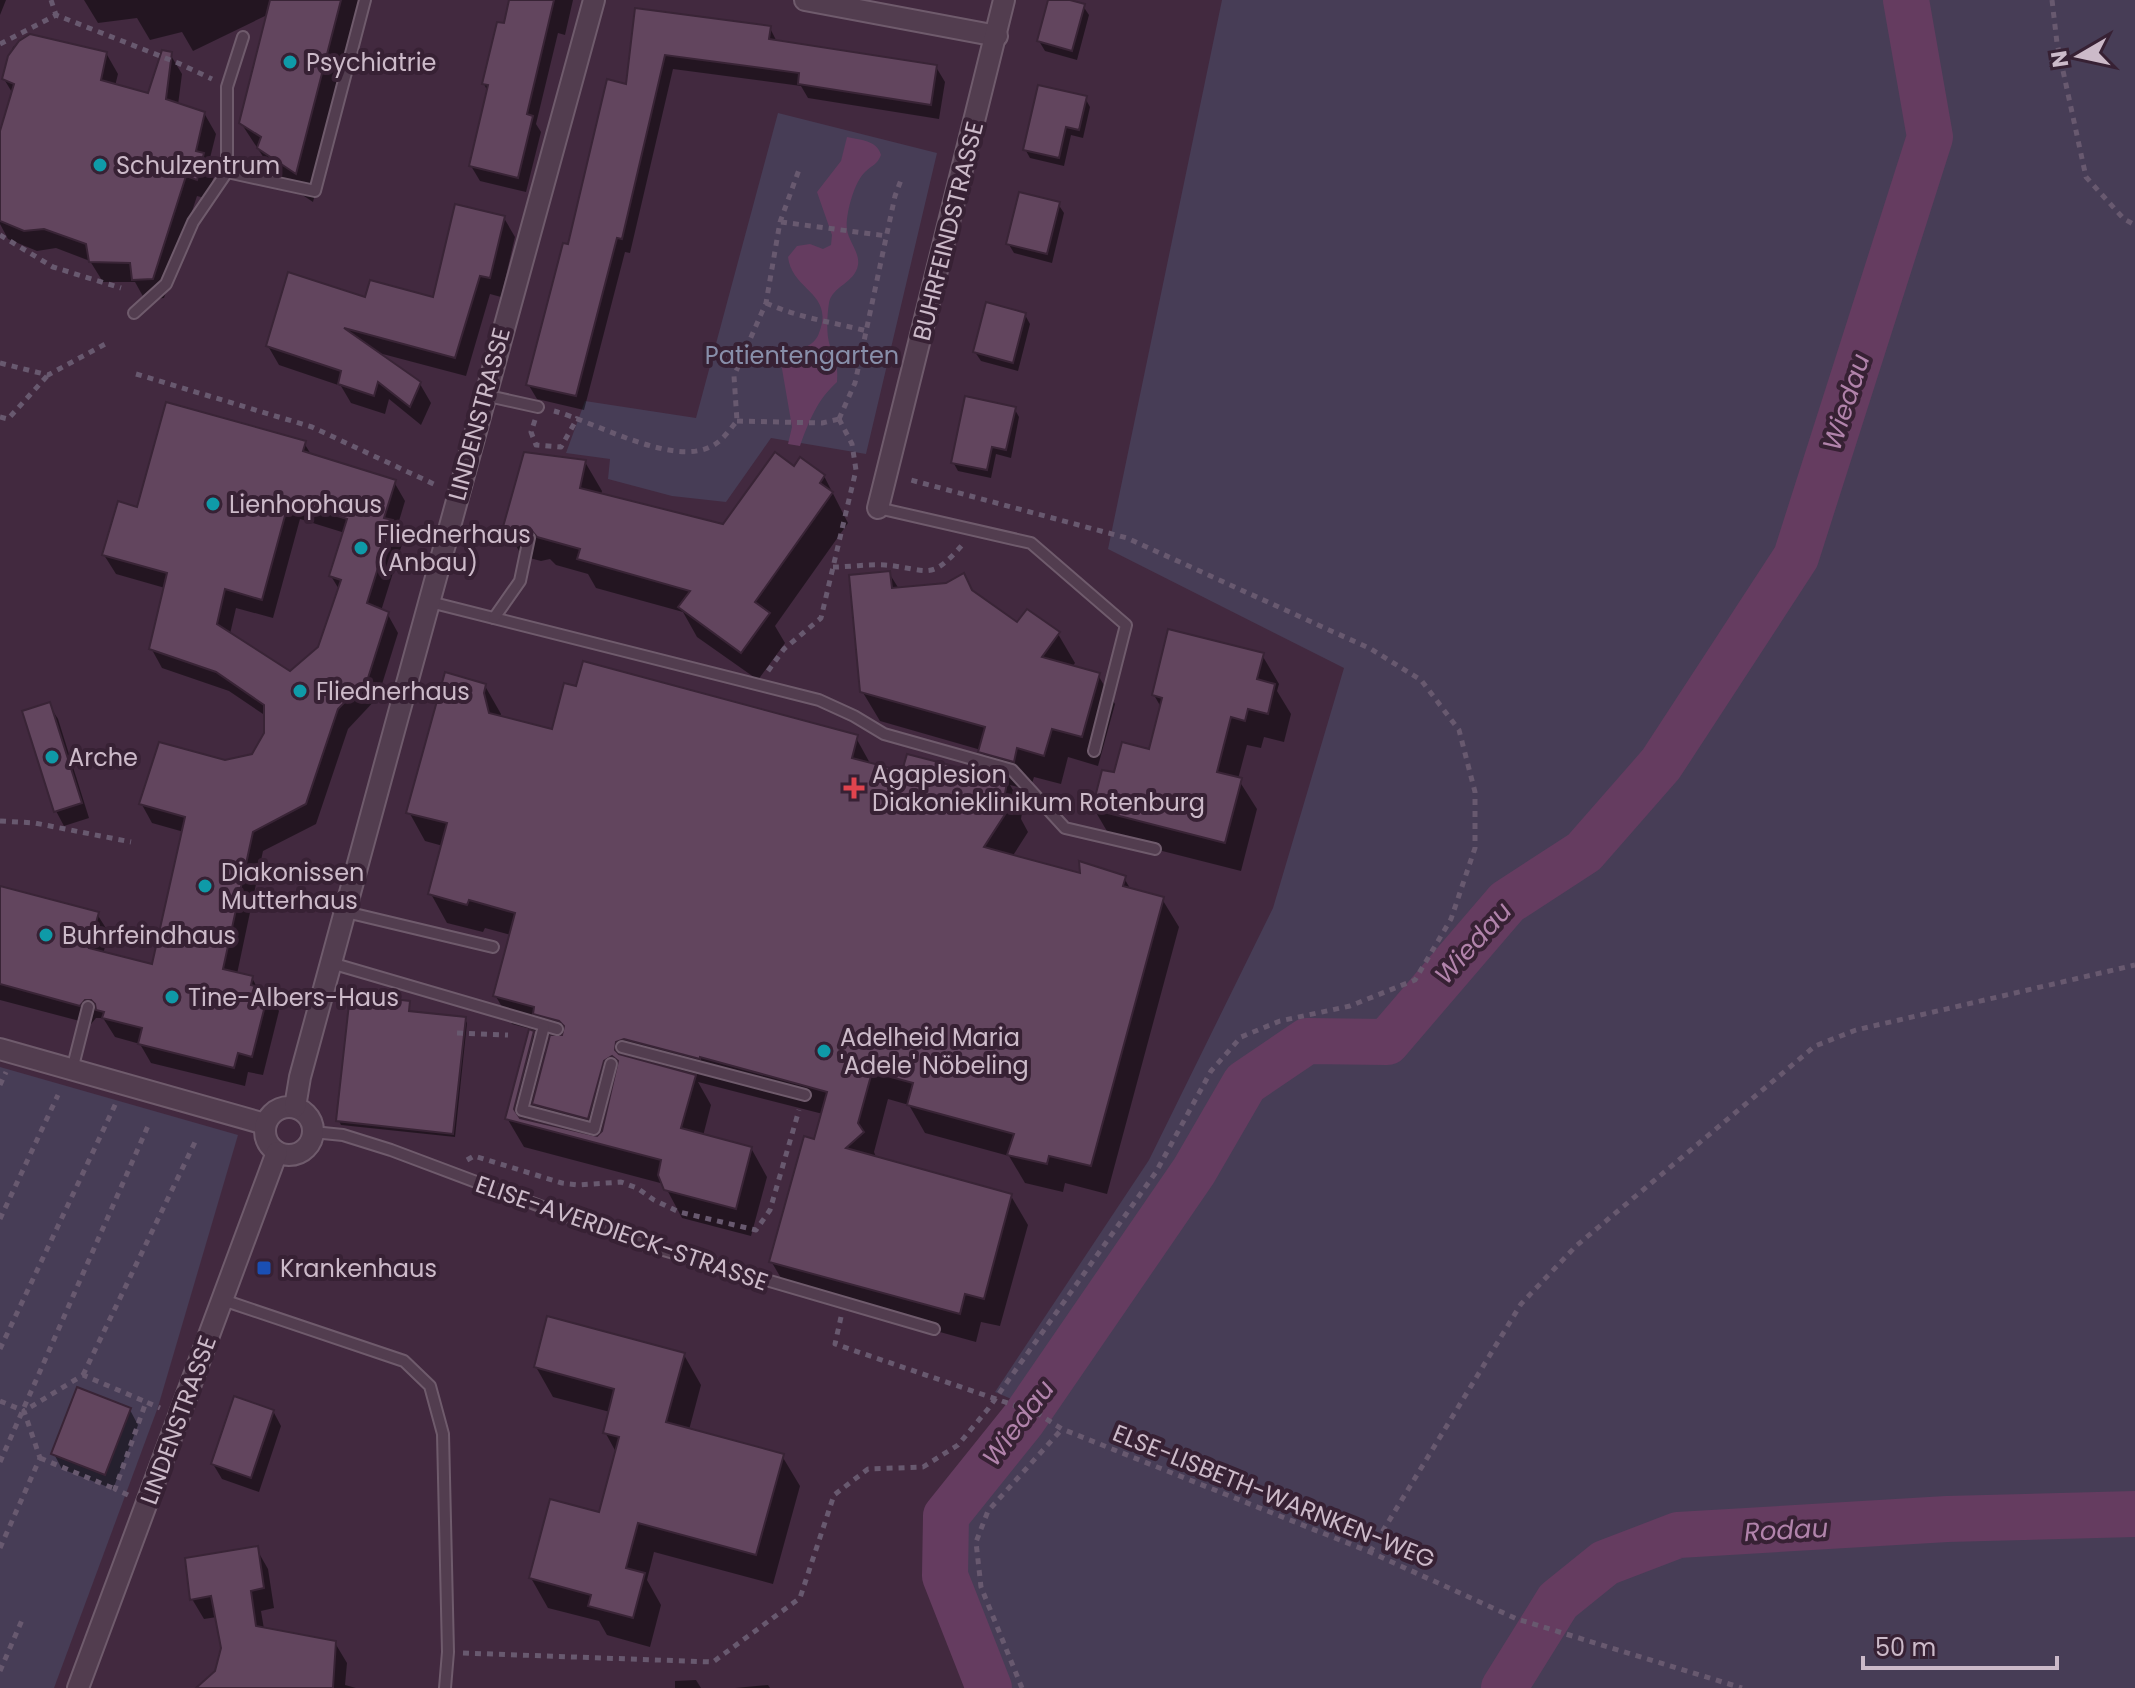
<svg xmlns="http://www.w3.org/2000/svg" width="2135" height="1688" font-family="Poppins,sans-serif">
  <rect width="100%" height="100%" fill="#42293f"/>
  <g fill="#473d56">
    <polygon points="1222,0 2135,0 2135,1688 973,1688 964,1655 942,1610 927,1554 933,1510 957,1475 1016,1401 995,1392 1149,1160 1273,908 1344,668 1108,549"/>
    <polygon points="778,113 937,153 866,454 771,438 726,502 672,496 608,479 610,459 566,453 585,401 696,418"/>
    <polygon points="0,1067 238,1135 158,1407 54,1688 0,1688"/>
  </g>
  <path fill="#653c60" d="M847 137C860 140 877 140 881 155 877 165 872 165 865 172 854 182 845 216 847 230 849 242 860 253 858 265 855 283 832 286 829 303 827 316 826 334 830 346 836 364 838 361 837 382 817 400 809 421 800 446L788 444 792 427 781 363C790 348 813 351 819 333 835 293 792 291 788 257L797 246 810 244 823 249 831 245 832 235 817 192 841 161Z"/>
  <g fill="#0007" fill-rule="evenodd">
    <polygon points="0,0 6,0 0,15"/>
    <polygon points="84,0 365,0 313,202 277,178 241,123 268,18 265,16 193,51 182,32 150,40 137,18 98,23"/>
    <polygon points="511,0 573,0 565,35 558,33 536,124 541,132 526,192 480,181 471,166 488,92 484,84 505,26"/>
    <polygon points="1050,0 1063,0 1083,6 1089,15 1077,60 1045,51 1039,41"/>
    <polygon points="637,11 770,28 777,42 936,67 945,82 939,119 808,98 801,86 673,69 630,253 625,252 584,410 537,399 528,384 570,246 628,86"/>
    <polygon points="30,36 106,53 118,74 115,86 149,95 170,54 182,74 178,105 204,113 216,134 208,166 214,175 208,199 197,196 164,298 145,300 135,282 103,282 90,261 56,248 37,251 8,239 0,224 0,138 13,94 4,79 13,47"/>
    <polygon points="1085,98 1090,107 1083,138 1071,135 1064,166 1030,158 1025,149"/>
    <polygon points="1058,204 1064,213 1052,263 1014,253 1008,243"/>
    <polygon points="504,218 515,237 501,297 490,294 466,376 375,352 420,384 431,403 421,425 389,399 385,414 351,403 341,386 279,365 268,346 367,300 435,300"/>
    <polygon points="1025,315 1030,324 1018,371 981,361 975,352"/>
    <polygon points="1014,408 1019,417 1011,458 996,454 991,478 958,471 953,462"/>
    <path d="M304 443 312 456 394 482 405 501 396 531 403 541 381 611 387 613 398 633 378 697 348 729 316 824 263 851 237 974 252 978 258 989 268 992 279 1011 263 1075 248 1072 245 1086 151 1063 140 1044 115 1037 103 1018H96L91 1024 0 1000V888L97 914 109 933 103 954 154 967 184 832 152 823 141 803 225 762 253 755 266 734V716L229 691 162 668 151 648 165 588 116 574 104 555 139 509ZM300 519 345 533 331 576 340 591 320 648 291 674 230 634 236 608 273 618Z"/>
    <polygon points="585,462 602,491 601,495 724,526 795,469 824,476 848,523 775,626 785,643 758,680 697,637 683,612 596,588 588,574 556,565 550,559 541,561 522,556 505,527"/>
    <path d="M889 573 899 589 972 592 1018 625 1058 634 1075 663 1072 667 1098 675 1115 704 1098 766 1068 757 1061 784 1034 777 1030 790 1010 785 1023 807 1021 819 1028 832 1012 857 1082 876 1124 878 1131 890 1162 899 1179 927 1107 1194 1065 1183 1063 1192 1025 1183 1009 1156 925 1133 909 1105 888 1099 874 1152 877 1159 1011 1196 1028 1225 1000 1326 981 1322 976 1342 788 1290 771 1261 823 1114 698 1082 711 1105 703 1136 751 1148 767 1177 751 1236 682 1218 664 1184 524 1147 507 1118 531 1029 512 1024 495 995 511 935 485 928 483 932 447 923 431 894 443 846 425 841 409 812 485 686 501 714 500 718 553 731 855 736 871 765 903 773 994 775 981 750 880 721 862 691ZM531 1030 547 1034 551 1040 547 1056ZM537 1109 547 1126 534 1122Z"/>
    <polygon points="1262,655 1279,684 1277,691 1291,714 1284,742 1264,737 1261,748 1247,745 1238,779 1257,809 1241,871 1111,838 1094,809 1115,775 1151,751 1162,709 1154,695"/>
    <polygon points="49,705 58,719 89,818 64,826 56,811"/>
    <polygon points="408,1003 410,1013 465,1019 467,1023 455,1137 341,1125 339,1121 377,1009"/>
    <polygon points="684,1355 701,1385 689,1430 782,1456 800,1486 773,1584 654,1552 647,1580 661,1605 650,1647 607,1635 599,1621 548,1608 531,1578 600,1514 617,1454 605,1432 610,1412 553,1397 536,1367"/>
    <polygon points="130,1410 138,1425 113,1489 62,1469 54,1454"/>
    <polygon points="273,1411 281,1426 259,1492 222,1479 213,1464"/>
    <polygon points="256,1548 268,1569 274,1608 261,1611 264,1629 335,1643 347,1663 345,1685 356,1688 199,1688 217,1672 223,1648 217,1617 204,1619 192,1599"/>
    <polygon points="696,1680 701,1688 675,1688 675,1681"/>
    <polygon points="768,1685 770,1688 735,1688"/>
  </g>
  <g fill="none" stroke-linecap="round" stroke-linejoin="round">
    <g stroke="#653c60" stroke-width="46">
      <polyline points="989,1688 945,1576 946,1516 1023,1420 1194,1171 1245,1083 1307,1041 1387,1042 1507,902 1584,852 1661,764 1796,557 1930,137 1906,0"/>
      <polyline points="1504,1688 1558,1601 1605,1563 1678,1535 1947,1519 2135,1514"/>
    </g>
  </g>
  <g fill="#62455e" stroke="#392436" stroke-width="2" fill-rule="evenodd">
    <polygon points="270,0 341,0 296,174 257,148 261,137 239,123"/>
    <polygon points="509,0 554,0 527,114 533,116 518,178 469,166 488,85 482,84 497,22 504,23"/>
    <polygon points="1048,0 1070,0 1085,4 1072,51 1037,41"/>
    <polygon points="635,8 771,26 769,39 937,65 931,105 798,84 799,73 665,55 622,239 617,238 576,396 526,385 563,243 568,244 607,79 626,84"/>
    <polygon points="30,34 107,52 101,80 148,93 162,50 172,52 166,99 205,112 196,151 204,153 197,180 186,176 153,279 132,280 130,263 89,262 86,244 44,229 24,231 0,221 0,131 14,84 2,79 8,56 19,41"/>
    <polygon points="1038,85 1087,96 1079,130 1066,127 1059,158 1023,150"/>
    <polygon points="1019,192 1060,202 1047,254 1006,244"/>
    <polygon points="455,204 505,216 490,278 480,276 455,358 344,328 421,382 410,407 378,382 374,396 338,384 341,371 266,346 288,272 365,297 370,280 433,297"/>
    <polygon points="986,302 1026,313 1013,363 973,352"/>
    <polygon points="965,396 1016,407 1006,450 992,447 987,470 951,463"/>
    <path d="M166 402 306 441 303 451 396 480 384 518 393 520 367 603 389 612 368 678 338 709 306 804 253 832 223 969 253 976 251 985 269 990 252 1057 238 1053 234 1068 138 1044 142 1028 102 1018 104 1012 96 1010 95 1004 91 1000H85L80 1006 0 984V886L99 912 89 948 152 964 185 817 139 804 159 742 225 760 252 754 264 733V705L216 672 149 649 167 573 102 555 118 501 137 507ZM289 501 347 519 329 576 341 580 318 647 290 671 217 624 225 589 262 600Z"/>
    <polygon points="524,452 586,460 580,488 723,524 775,452 794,466 800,457 825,475 820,483 833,492 755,602 770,613 741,653 678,607 690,591 577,559 580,549 537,537 531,530 523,533 503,527"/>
    <polygon points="890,571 892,588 946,583 964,573 972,590 1017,622 1027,609 1060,632 1042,657 1100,673 1082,737 1052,729 1044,756 1017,748 1014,762 978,752 985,727 860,692 849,575"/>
    <polygon points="1168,629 1264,653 1257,679 1275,684 1268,714 1248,709 1245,721 1231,717 1217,772 1242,778 1225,843 1092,809 1102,770 1114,772 1122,742 1149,749 1162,698 1152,695"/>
    <polygon points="583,661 858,735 852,758 902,771 907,754 973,771 974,768 1008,777 1004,799 1013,802 984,847 1080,873 1079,861 1126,876 1123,886 1164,897 1091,1166 1049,1156 1047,1164 1007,1155 1014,1134 907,1105 913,1083 872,1072 858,1123 864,1132 846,1148 1012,1194 984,1299 965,1294 960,1314 769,1262 804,1136 814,1139 827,1092 700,1057 700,1059 624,1039 616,1042 615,1050 619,1054 696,1075 681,1128 752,1147 736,1209 664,1190 658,1175 661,1160 505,1119 529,1029 534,1031 514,1109 520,1118 597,1136 602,1131 618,1061 612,1056 604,1061 588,1119 532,1104 550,1035 562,1035 564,1026 559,1021 533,1014 534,1007 493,996 515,913 469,900 467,905 428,894 447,823 406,813 445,672 486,684 484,693 489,713 552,729 564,683 576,686"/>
    <polygon points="50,702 82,803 54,812 22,711"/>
    <polygon points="376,997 410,1001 409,1011 466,1017 453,1134 336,1121 349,1004 375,1007"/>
    <polygon points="547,1316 685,1353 666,1422 784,1454 756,1555 638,1523 626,1568 645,1573 633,1618 588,1606 591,1595 529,1578 550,1499 599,1512 619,1437 603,1433 614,1389 534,1367"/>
    <polygon points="77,1387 131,1408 105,1475 51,1454"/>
    <polygon points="234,1396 274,1410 251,1478 211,1464"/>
    <polygon points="258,1546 264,1588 251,1591 256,1626 336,1641 333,1688 196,1688 215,1671 221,1648 211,1596 190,1600 185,1558"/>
  </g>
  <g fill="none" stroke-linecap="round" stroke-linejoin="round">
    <defs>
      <g id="service">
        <polyline points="227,172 315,191 365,0"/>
        <polyline points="134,313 166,284 193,222 227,172 227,87 243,37"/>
        <polyline points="484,395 538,407"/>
        <polyline points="878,508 1031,543 1126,625 1094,751"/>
        <polyline points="430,602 819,700 854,716 884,734 1012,770 1065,828 1155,849"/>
        <polyline points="494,618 520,581 529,538"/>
        <polyline points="346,912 493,947"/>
        <polyline points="331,963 557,1029"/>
        <polyline points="544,1026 522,1110 594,1129 611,1064"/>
        <polyline points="622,1047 805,1095"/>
        <polyline points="72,1070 88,1007"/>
        <polyline points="313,1132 343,1135 391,1150 636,1242 934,1329"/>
        <polyline points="223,1300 404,1361 430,1386 443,1434 448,1652 445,1688"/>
      </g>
      <g id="minor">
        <polyline points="805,0 997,36"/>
        <polyline points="878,508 1004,0"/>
        <polyline points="0,1049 265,1124"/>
        <circle cx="289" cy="1131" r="24"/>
        <path d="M295 1107 300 1077C398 718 494 358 594 0"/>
        <polyline points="78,1688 277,1152"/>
      </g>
    </defs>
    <use href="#service" stroke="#6f5b6c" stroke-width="14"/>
    <use href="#minor" stroke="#6f5b6c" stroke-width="24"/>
    <g stroke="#68596f" stroke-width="5" stroke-dasharray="6 6" stroke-linecap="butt">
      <polyline points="51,0 56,15"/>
      <polyline points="2052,0 2057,43 2086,177 2124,219 2135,225"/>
      <polyline points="0,44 56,15 178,63 212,79"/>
      <polyline points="781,222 887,236"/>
      <polyline points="0,235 53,267 121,288"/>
      <path d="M766 303C799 318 832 322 867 331"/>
      <polyline points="0,363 48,375 109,342"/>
      <polyline points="136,374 312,427 438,486"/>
      <path d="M554 411C595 422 671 466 710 447 722 442 729 430 737 421L734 376 766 303 780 222 800 167"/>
      <polyline points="0,417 8,419 48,375"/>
      <polyline points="839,419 855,383 895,196 901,180"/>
      <polyline points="535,420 531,432 536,445 561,447 578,417"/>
      <polyline points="737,421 822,423 839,419"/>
      <path d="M833 567C850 567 868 564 885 565 930 569 929 583 964 543"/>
      <polyline points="768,671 784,649 821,618 856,470 852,444 839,419"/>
      <polyline points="0,821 35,823 131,842"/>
      <polyline points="457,1033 508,1035"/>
      <polyline points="0,1085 6,1072"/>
      <polyline points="467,1160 474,1156 562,1183 578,1185 621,1182 637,1188 654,1200 679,1212 756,1230 770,1210 799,1110"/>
      <polyline points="0,1219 58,1095"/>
      <polyline points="841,1317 835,1344 1037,1413 1062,1429 1370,1552 1517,1619 1742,1688"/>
      <polyline points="0,1349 116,1103"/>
      <polyline points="83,1375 197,1138"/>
      <polyline points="0,1401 24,1411"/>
      <polyline points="40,1458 115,1489"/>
      <polyline points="0,1462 148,1126"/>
      <polyline points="128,1495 115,1489 146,1402 160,1408"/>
      <polyline points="0,1548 40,1458 24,1411 83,1375 146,1402"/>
      <polyline points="1370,1552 1521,1304 1576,1246 1815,1046 1856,1030 2135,965"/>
      <polyline points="463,1653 713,1662 800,1598 834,1495 868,1469 923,1467 958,1445 988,1409 1156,1172 1211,1071 1241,1037 1280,1021 1350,1006 1415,980 1451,919 1475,848 1475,792 1459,730 1421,680 1371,649 1127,538 907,479"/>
      <polyline points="0,1671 22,1620"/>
      <polyline points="1022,1688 981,1587 976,1542 988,1511 1062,1429"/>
    </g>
    <use href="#service" stroke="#523d4f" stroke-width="10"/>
    <use href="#minor" stroke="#523d4f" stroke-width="20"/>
  </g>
  <g fill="#0f9aa8" stroke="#372134" stroke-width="3">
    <circle cx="290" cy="62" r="8"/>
    <circle cx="100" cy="165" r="8"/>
    <circle cx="213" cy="504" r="8"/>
    <circle cx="361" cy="548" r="8"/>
    <circle cx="300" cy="691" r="8"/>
    <circle cx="52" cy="757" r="8"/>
    <circle cx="205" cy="886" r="8"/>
    <circle cx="46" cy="935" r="8"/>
    <circle cx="172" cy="997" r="8"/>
    <circle cx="824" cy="1051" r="8"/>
  </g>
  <path fill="#e0444e" stroke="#372134" stroke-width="3" d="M850 776h8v8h8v8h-8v8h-8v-8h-8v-8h8z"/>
  <rect fill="#1a4fb4" stroke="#372134" stroke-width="3" x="256" y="1260" width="16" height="16" rx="4"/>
  <g text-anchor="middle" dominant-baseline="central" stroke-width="8" stroke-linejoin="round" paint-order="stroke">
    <g font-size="24" fill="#ccbac9" stroke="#372134" text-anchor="start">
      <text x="306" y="62">Psychiatrie</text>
      <text x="116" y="165">Schulzentrum</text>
      <text x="229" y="504">Lienhophaus</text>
      <text x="377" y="534">Fliednerhaus<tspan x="377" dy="28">(Anbau)</tspan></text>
      <text x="316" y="691">Fliednerhaus</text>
      <text x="68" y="757">Arche</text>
      <text x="872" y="774">Agaplesion<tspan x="872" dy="28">Diakonieklinikum Rotenburg</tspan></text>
      <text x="221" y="872">Diakonissen<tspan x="221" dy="28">Mutterhaus</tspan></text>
      <text x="62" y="935">Buhrfeindhaus</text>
      <text x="188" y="997">Tine-Albers-Haus</text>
      <text x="840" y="1037">Adelheid Maria<tspan x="840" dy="28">'Adele' Nöbeling</tspan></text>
      <text x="280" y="1268">Krankenhaus</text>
    </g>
    <g font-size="24" fill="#ccbac9" stroke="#372134">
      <text transform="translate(948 231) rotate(-76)">BUHRFEINDSTRASSE</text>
      <text transform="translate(479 414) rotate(-75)">LINDENSTRASSE</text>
      <text transform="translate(622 1233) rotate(19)">ELISE-AVERDIECK-STRASSE</text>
      <text transform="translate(178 1420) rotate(-70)">LINDENSTRASSE</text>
      <text transform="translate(1274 1496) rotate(22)">ELSE-LISBETH-WARNKEN-WEG</text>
    </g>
    <g font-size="24" fill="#888faa" stroke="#372134">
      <text x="802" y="355">Patientengarten</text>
    </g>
    <g font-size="26" font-style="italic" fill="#b183ab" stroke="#372134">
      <text transform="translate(1846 402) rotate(-72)">Wiedau</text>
      <text transform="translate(1473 943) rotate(-48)">Wiedau</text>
      <text transform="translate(1018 1423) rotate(-53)">Wiedau</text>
      <text transform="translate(1786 1530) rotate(-3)">Rodau</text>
    </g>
  </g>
  <g transform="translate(2079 56) rotate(261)" stroke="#372134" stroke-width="6" paint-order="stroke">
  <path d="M0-6L14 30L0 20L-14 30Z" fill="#ccbac9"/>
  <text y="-12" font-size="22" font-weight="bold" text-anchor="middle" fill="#ccbac9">N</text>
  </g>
  <path d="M1863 1656v12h194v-12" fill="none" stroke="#ccbac9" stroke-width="4"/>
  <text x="1875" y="1656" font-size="24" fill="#ccbac9" stroke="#372134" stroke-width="6" paint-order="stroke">50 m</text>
</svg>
